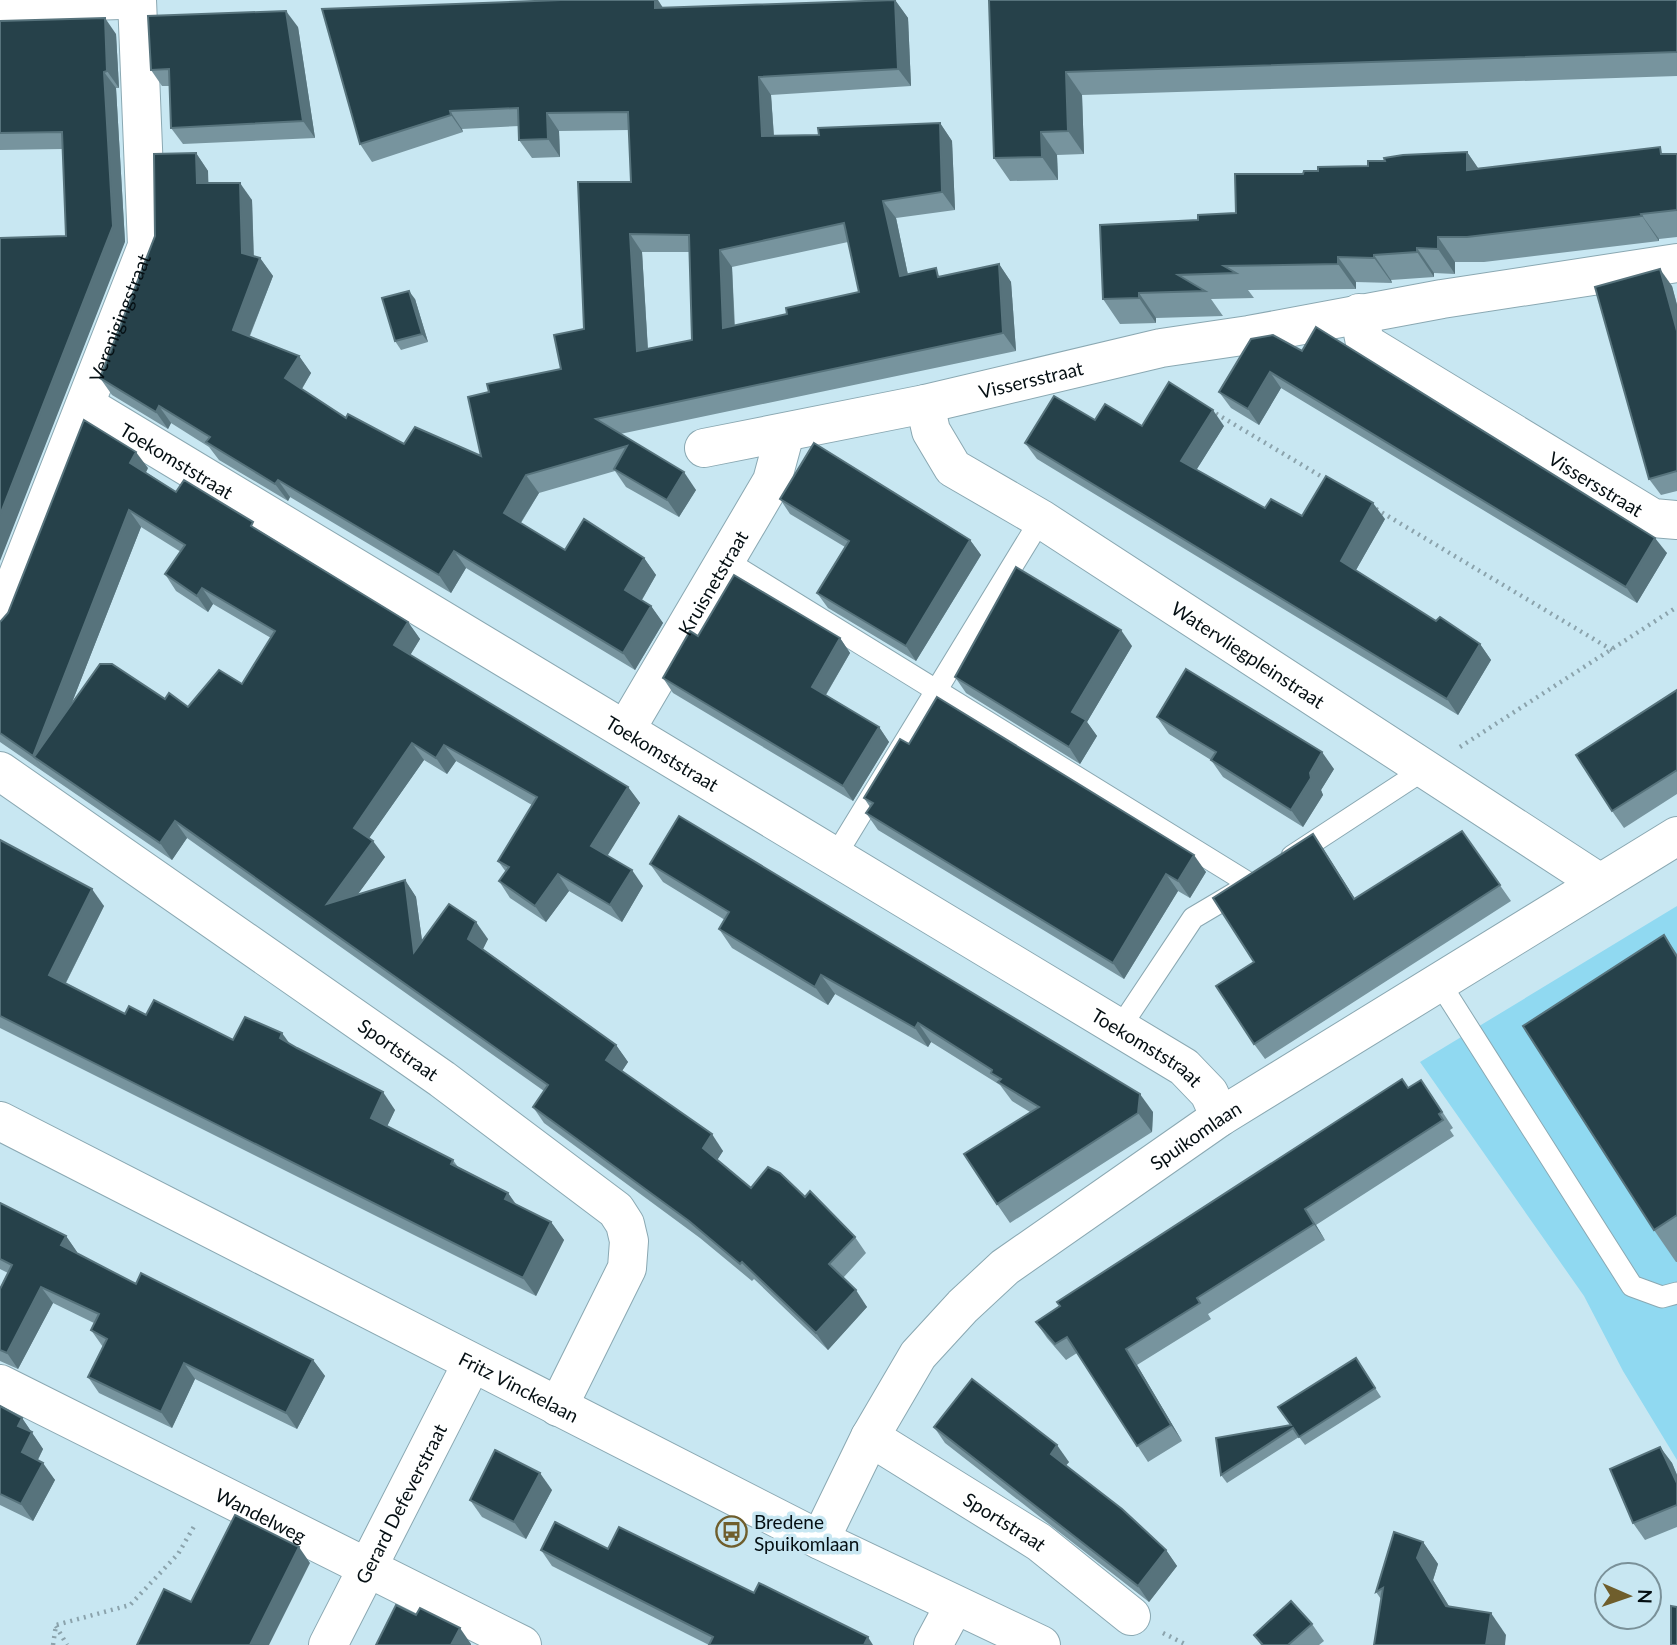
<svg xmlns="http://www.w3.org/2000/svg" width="1677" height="1645" font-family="Lato,sans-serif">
  <rect width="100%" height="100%" fill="#c8e7f2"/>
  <polygon fill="#90d9f1" points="1677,906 1677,1460 1623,1371 1584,1296 1420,1062"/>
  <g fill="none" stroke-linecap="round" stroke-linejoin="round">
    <defs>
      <g id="lane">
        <polyline points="725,560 1250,884"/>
        <polyline points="1292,856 1425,769"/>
        <polyline points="834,858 1041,519"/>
        <polyline points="1439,982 1632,1286 1662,1297 1677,1293"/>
        <polyline points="1119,1029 1193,918 1242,889"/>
      </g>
      <g id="street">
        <path id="s1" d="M1359 313 1365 343 1653 518 1677 520"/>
        <path id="s2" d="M925 404 931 431 953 468 1041 519 1600 883"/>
        <path id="s3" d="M87 406 1184 1067 1209 1093 1220 1117"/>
        <path id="s4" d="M704 448 925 404 1161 348 1249 335 1442 299 1677 263"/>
        <path id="s5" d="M0 621 147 246 137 0"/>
        <path id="s6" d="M626 729 772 481 785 433"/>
        <path id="s7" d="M0 771 442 1079 616 1210 625 1224 629 1241 627 1268 558 1407"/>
        <path id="s8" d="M0 1384 522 1645"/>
        <path id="s9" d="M870 1437 1039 1542 1131 1616"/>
        <path id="s10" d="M820 1540 870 1437 918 1355 963 1306 1005 1267 1220 1117 1677 836"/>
        <path id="s11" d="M328 1645 472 1363"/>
        <polyline points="933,1645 954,1606"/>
      </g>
      <g id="secondary">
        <polyline points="0,4 120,0"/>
        <path id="s12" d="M0 1121 820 1540 1041 1645"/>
      </g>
    </defs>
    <use href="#lane" stroke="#8aa8b2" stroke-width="23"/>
    <use href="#street" stroke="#8aa8b2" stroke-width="40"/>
    <use href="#secondary" stroke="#8aa8b2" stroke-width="40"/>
    <g stroke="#8ba3ac" stroke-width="4.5" stroke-dasharray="2 5" stroke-linecap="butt">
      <polyline points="1210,410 1329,481"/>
      <polyline points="1376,509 1612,650"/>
      <polyline points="1460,747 1677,607"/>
      <polyline points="56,1626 67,1645"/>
      <polyline points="1163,1633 1187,1645"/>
      <polyline points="53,1645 56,1625 130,1605 178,1554 196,1523"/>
    </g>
    <use href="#lane" stroke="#fff" stroke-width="21"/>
    <use href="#street" stroke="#fff" stroke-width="38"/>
    <use href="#secondary" stroke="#fff" stroke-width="38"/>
  </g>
  <g fill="#77949e" fill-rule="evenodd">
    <path d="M895 0 908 18 911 86 771 95 774 136 819 135 940 123 952 141 955 210 896 218 908 275 942 276 999 264 1011 282 1016 351 620 434 696 490 679 517 626 487 615 471 539 493 521 523 565 550 644 558 656 575 642 600 651 606 663 623 635 670 466 568 451 593 290 497 288 501 219 460 209 447 171 423 168 429 112 395 100 378 196 153 208 171V183L252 200 254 257 260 258 273 276 250 336 299 356 311 373 302 389 346 418 404 444 481 456 489 392 561 369 584 329 631 182 629 130 559 131 560 157 532 158 519 140V126L462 129 463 132 372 162 360 144 663 8ZM848 242 859 292 787 314 735 326 732 267ZM642 252H690L692 340 648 349Z"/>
    <polygon points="989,0 1677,0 1677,76 1082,95 1084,154 1057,155 1058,180 1010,181 994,158"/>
    <polygon points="0,21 116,34 119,88 116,88 125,242 66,236 63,149 0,150"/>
    <polygon points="298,27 315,138 183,144 171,128 169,86 162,86 151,70"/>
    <polygon points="1467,152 1478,168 1677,154 1677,237 1659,239 1659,241 1484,262 1455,262 1455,274 1434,273 1434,277 1391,280 1392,283 1356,282 1356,289 1248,290 1254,298 1211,299 1223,316 1156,318 1156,323 1120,324 1103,299 1198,220 1236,213 1303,174 1318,171 1368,166 1385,161"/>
    <polygon points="1672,286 1677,305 1677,491 1661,495 1649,479"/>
    <polygon points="415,299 428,342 401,350 395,341"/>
    <polygon points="1251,339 1667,553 1637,603 1281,388 1259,425 1231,408 1219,392"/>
    <polygon points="1095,420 1142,426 1224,426 1196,470 1265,508 1302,516 1385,519 1356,570 1436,621 1480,644 1491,660 1458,715 1037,459 1025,443"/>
    <path d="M148 468 146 472 176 492 260 531 408 622 420 639 410 655 628 787 640 803 607 855 643 886 622 922 569 891 546 922 510 898 499 881 506 872 498 861 532 805 456 761 447 774 424 760 369 838 385 857 358 894 405 880 416 897 422 941 488 939 483 949 616 1045 628 1062 622 1071 723 1151 717 1160 751 1188 805 1197 855 1237 866 1253 843 1278 867 1307 828 1350 754 1279 752 1281 700 1238 544 1123 533 1107 544 1091 187 838 172 860 0 742V622ZM141 527 181 552 165 574 176 591 208 612 213 604 271 638 242 684 188 707 165 699 71 705Z"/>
    <polygon points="780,499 970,540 981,555 916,661 828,608 817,593 845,547 790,514"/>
    <polygon points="698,636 840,638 850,653 826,695 879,727 889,742 853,801 673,693 663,678"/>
    <polygon points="1132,646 1087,722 1097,736 1080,764 966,693 955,677"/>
    <polygon points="1677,690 1677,794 1624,828 1612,811"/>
    <polygon points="1157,717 1334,769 1321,790 1323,795 1303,827 1223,777 1211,760 1169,734"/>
    <polygon points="909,744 1206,872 1190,898 1178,891 1124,979 878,830 866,813 870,807 864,798"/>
    <polygon points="1462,831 1511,901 1265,1059 1254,1044 1254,962 1313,834 1355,899"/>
    <polygon points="0,840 104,906 66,983 125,1014 146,1015 233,1040 290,1044 395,1110 387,1126 453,1160 458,1167 508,1193 516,1204 551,1222 564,1240 536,1296 0,1028"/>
    <polygon points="650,864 1153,1112 1152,1132 1010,1223 997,1204 1030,1112 1012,1101 1000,1085 931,1042 928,1047 835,994 828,1005 732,948 719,929 725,920 663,882"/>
    <polygon points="1664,935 1677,954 1677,1262 1676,1262 1654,1230"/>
    <polygon points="1408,1088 1432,1096 1453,1128 1450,1130 1454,1136 1316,1225 1325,1240 1208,1314 1211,1319 1137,1365 1182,1441 1148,1462 1077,1353 1066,1360 1047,1338 1036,1322"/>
    <polygon points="0,1203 66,1236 77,1252 76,1253 136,1284 313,1360 325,1376 297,1429 195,1379 172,1428 99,1393 88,1377 103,1347 91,1330 94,1323 53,1303 18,1369 0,1361 0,1288 8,1273 0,1269"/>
    <polygon points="1356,1358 1381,1397 1305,1445 1299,1437 1227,1483 1221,1475 1291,1425"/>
    <polygon points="0,1406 22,1418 43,1449 38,1460 55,1480 33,1521 0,1505"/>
    <polygon points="934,1427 1069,1462 1066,1465 1166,1550 1177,1566 1149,1602 945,1443"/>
    <polygon points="1660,1447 1672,1463 1677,1475 1677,1527 1645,1540 1633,1523"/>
    <polygon points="552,1490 526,1539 482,1517 470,1500"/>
    <polygon points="1423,1542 1438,1564 1433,1580 1449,1606 1506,1635 1381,1599 1376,1592"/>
    <polygon points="608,1549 754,1593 868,1637 709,1645 552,1566 541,1550"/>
    <polygon points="1312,1624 1324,1641 1319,1645 1261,1645 1254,1635"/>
  </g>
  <g fill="#57737c">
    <polygon points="655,0 658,0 667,14 655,8"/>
    <polygon points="895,0 908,18 911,86 898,69"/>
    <polygon points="286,11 298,27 315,138 303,121"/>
    <polygon points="105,18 116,34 119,88 107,71"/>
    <polygon points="104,72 116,88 125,242 0,561 0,515 113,226"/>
    <polygon points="1066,72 1082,95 1084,154 1068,131"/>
    <polygon points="759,77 771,95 775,154 762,136"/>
    <polygon points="450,111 462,129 463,132 451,115"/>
    <polygon points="547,113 559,131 560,157 548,139"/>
    <polygon points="940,123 952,141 955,210 942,192"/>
    <polygon points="1041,132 1057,155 1058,180 1042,157"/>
    <polygon points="1467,152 1484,177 1467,170"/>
    <polygon points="196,153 208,171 209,200 197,183"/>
    <polygon points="240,183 252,200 254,271 242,253"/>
    <polygon points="883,201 896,218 912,294 900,276"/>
    <polygon points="1641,214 1659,239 1659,241 1642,216"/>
    <polygon points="630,234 642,252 649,369 637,351"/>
    <polygon points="1438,237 1455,262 1455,274 1438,249"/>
    <polygon points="1417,248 1434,273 1434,277 1417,252"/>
    <polygon points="720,250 732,267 735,345 723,328"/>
    <polygon points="1374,255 1391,280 1392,283 1374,258"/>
    <polygon points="1338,257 1356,282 1356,289 1338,264"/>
    <polygon points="260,258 273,276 245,347 233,330"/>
    <polygon points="999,264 1011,282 1016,351 1003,333"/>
    <polygon points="1660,269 1672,286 1677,305 1677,331"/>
    <polygon points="409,291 415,299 428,342 422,334"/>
    <polygon points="1139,293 1156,318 1156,323 1139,298"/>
    <polygon points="299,356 311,373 298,395 285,378"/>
    <polygon points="1270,372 1281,388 1259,425 1248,409"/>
    <polygon points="159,406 171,423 168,429 156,412"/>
    <polygon points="1213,410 1224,426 1192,477 1181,461"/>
    <polygon points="136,452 148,468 142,480 130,463"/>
    <polygon points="684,472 696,490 679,517 667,500"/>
    <polygon points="526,475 539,493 516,530 504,513"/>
    <polygon points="278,480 290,497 288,501 275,484"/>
    <polygon points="1373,503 1385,519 1352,577 1341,561"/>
    <polygon points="129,510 141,527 47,766 34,757 45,773 33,756"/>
    <polygon points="1655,538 1667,553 1637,603 1626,587"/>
    <polygon points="970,540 981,555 916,661 906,646"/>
    <polygon points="454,551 466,568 451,593 439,575"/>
    <polygon points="644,558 656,575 637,608 625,590"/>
    <polygon points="202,588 213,604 208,612 197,596"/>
    <polygon points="651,606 663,623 635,670 623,653"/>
    <polygon points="408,622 420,639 406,662 394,645"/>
    <polygon points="1121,630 1132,646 1087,722 1097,736 1080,764 1069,747 1072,712"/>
    <polygon points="840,638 850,653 822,701 812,687"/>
    <polygon points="1480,644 1491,660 1458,715 1447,699"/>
    <polygon points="879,727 889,742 853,801 843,786"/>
    <polygon points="412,743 424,760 365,844 354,828"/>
    <polygon points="444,745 456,761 447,774 436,758"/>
    <polygon points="1322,752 1334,769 1321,790 1323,795 1303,827 1291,810 1310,773"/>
    <polygon points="628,787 640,803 603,863 591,846"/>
    <polygon points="175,821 187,838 172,860 160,843"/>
    <polygon points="1313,834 1324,850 1365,915 1354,899"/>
    <polygon points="373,841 385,857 339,920 327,904"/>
    <polygon points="1194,855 1206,872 1190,898 1178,881"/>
    <polygon points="632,870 643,886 622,922 610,905"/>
    <polygon points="558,874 569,891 546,922 535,906"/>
    <polygon points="1166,874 1178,891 1124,979 1113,963"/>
    <polygon points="405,880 416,897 426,969 414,952"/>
    <polygon points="92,889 104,906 61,992 49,975"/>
    <polygon points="476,922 488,939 480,955 468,939"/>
    <polygon points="821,975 835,994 828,1005 815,987"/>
    <polygon points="918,1023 931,1042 928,1047 915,1028"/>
    <polygon points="282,1033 295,1051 280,1038"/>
    <polygon points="616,1045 628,1062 618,1077 606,1060"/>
    <polygon points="383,1092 395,1110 383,1135 371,1118"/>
    <polygon points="1140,1094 1153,1112 1152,1132 1138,1113"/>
    <polygon points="712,1134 723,1151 714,1165 703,1148"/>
    <polygon points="508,1193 520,1211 505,1199"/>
    <polygon points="1305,1209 1316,1225 1325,1240 1314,1224"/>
    <polygon points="551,1222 564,1240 536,1296 523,1278"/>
    <polygon points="66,1236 77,1252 72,1261 61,1245"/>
    <polygon points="41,1287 53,1303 18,1369 7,1353"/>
    <polygon points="856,1290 867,1307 828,1350 816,1333"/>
    <polygon points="1126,1349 1137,1365 1182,1441 1171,1425"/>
    <polygon points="313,1360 325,1376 297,1429 286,1413"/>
    <polygon points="184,1363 195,1379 172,1428 161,1412"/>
    <polygon points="22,1418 43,1449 33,1469 22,1452 18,1426"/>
    <polygon points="1057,1445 1069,1462 1062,1470 1051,1454"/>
    <polygon points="1660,1447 1672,1463 1677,1475 1677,1483"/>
    <polygon points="43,1463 55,1480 33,1521 21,1504"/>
    <polygon points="540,1473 552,1490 526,1539 514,1522"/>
    <polygon points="1423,1542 1438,1564 1433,1580 1462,1628 1446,1606 1417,1558"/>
    <polygon points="299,1547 310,1563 269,1645 250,1645"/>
    <polygon points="1166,1550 1177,1566 1149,1602 1138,1586"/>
    <polygon points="1491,1613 1506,1635 1505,1645 1486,1645"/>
    <polygon points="460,1628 471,1644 471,1645 451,1645"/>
    <polygon points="868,1637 873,1645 864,1645"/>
  </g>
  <g fill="#26414a" stroke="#57737c" stroke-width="2" fill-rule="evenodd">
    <path d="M561 0H655V8L895 0 898 69 759 77 762 136 819 135 818 128 940 123 942 192 883 201 900 276 936 268 938 277 999 264 1003 333 596 419 684 472 667 500 614 469 627 446 526 475 504 513 565 550 584 519 644 558 625 590 651 606 623 653 454 551 439 575 278 480 275 484 206 442 210 437 159 406 156 412 100 378 155 236 154 154 196 153 197 183H240L242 253 260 258 233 330 299 356 285 378 346 418 348 414 404 444 415 427 481 456 468 397 489 392 487 384 561 369 554 335 584 329 578 182H631L628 112 547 113 548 139 519 140 518 108 450 111 451 115 360 144 322 9ZM844 223 859 292 786 308 787 314 723 328 720 250ZM630 234 689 235 692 340 637 351Z"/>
    <polygon points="989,0 1677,0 1677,52 1066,72 1068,131 1041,132 1042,157 994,158"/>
    <polygon points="286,11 303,121 171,128 169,69 151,70 148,16"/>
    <polygon points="105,18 107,71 104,72 113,226 0,515 0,238 66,236 62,132 0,133 0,21"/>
    <polygon points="1660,147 1661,154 1677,154 1677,210 1641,214 1642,216 1467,237 1438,237 1438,249 1417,248 1417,252 1374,255 1374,258 1338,257 1338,264 1224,266 1236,273 1178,275 1205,291 1139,293 1139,298 1103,299 1100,225 1198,220 1198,215 1236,213 1235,174 1303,174 1304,171 1318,171 1318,167 1368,166 1368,161 1385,161 1384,158 1403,155 1467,152 1467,170"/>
    <polygon points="1660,269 1677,331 1677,471 1649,479 1595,287"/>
    <polygon points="409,291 422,334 395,341 382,298"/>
    <polygon points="1316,327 1655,538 1626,587 1270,372 1248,409 1219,392 1251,339 1273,335 1302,351"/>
    <polygon points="1169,382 1213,410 1181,461 1265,508 1271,499 1302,516 1326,476 1373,503 1341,561 1436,621 1440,617 1480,644 1447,699 1025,443 1054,396 1095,420 1105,404 1142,426"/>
    <polygon points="84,420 136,452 130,463 176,492 184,480 253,522 251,526 408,622 394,645 628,787 591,846 632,870 610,905 558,874 535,906 499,881 509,867 498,861 537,797 444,745 436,758 412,743 354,828 373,841 327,904 405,880 414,952 449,904 476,922 468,939 616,1045 606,1060 712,1134 703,1148 751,1188 768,1167 780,1173 805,1197 810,1191 855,1237 829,1264 856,1290 816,1333 742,1262 740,1264 689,1221 533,1107 548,1085 175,821 160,843 34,757 100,664 112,664 165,699 169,693 188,707 219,670 242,684 275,631 202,588 197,596 165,574 185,545 129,510 33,756 0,733 0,622 8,613"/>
    <polygon points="814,443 970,540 906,646 817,593 849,541 780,499"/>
    <polygon points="1016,567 1121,630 1072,712 1086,720 1069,747 955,677"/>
    <polygon points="734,575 840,638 812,687 879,727 843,786 663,678 690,631 698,636"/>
    <polygon points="1186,669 1322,752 1310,773 1311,778 1291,810 1211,760 1216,752 1157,717"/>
    <polygon points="1677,690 1677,770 1612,811 1576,755"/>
    <polygon points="937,697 1194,855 1178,881 1166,874 1113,963 866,813 873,803 864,798 900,739 909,744"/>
    <polygon points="679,816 1140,1094 1138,1113 997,1204 964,1154 1039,1107 998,1082 1001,1079 991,1073 992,1070 918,1023 915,1028 821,975 815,987 719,929 729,912 650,864"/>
    <polygon points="1462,831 1500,885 1254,1044 1216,986 1254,962 1213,898 1313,834 1354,899"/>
    <polygon points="0,840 92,889 49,975 125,1014 129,1006 146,1015 154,1000 233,1040 245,1017 282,1033 280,1038 297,1048 383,1092 371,1118 453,1160 451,1164 508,1193 505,1199 551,1222 523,1278 0,1016"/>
    <polygon points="1664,935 1677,957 1677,1215 1654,1230 1523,1026"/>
    <polygon points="1402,1079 1408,1088 1421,1080 1442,1112 1439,1114 1443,1120 1305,1209 1314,1224 1197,1298 1200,1303 1126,1349 1171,1425 1137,1446 1067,1337 1055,1344 1036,1322 1060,1306 1057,1302"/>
    <polygon points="0,1203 66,1236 61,1245 136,1284 141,1273 313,1360 286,1413 184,1363 161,1412 88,1377 107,1339 91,1330 99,1314 41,1287 7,1353 0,1350 0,1289 12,1265 0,1259"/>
    <polygon points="1356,1358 1375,1388 1299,1437 1293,1428 1221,1475 1216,1438 1291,1425 1278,1407"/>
    <polygon points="972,1379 1057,1445 1051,1454 1122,1509 1166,1550 1138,1586 934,1427"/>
    <polygon points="0,1406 22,1418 18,1426 32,1432 22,1452 43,1463 21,1504 0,1494"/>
    <polygon points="1660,1447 1677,1483 1677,1505 1633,1523 1610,1469"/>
    <polygon points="495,1450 540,1473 514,1522 470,1500"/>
    <polygon points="235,1515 299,1547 250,1645 137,1645 164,1589 191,1602"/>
    <polygon points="555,1522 608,1549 619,1527 754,1593 759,1583 868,1637 864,1645 709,1645 713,1637 541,1550"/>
    <polygon points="1394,1532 1423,1542 1417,1558 1446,1606 1491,1613 1486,1645 1374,1645 1383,1588 1376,1592"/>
    <polygon points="1291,1601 1312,1624 1288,1645 1263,1645 1254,1635"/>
    <polygon points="396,1605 416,1615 420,1608 460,1628 451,1645 376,1645"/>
    <polygon points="1671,1606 1677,1607 1677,1645 1671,1645"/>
  </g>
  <defs>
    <symbol id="bus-ring" viewBox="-11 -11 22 22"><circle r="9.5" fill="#c8e7f2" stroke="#6f5e2c" stroke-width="1.5"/><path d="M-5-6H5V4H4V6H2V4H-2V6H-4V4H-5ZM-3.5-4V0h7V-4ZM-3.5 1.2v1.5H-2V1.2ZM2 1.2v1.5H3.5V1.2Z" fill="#6f5e2c"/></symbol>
  </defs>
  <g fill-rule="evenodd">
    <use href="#bus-ring" x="714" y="1514" width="35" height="35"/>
  </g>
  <g text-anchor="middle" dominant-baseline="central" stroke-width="7" stroke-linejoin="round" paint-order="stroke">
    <g font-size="19" fill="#050f13" stroke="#c8e7f2">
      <text stroke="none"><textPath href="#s5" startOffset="326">Verenigingstraat</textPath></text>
      <text stroke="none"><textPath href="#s4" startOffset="334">Vissersstraat</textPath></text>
      <text stroke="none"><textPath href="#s3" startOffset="105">Toekomststraat</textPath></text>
      <text stroke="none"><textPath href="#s1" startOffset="301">Vissersstraat</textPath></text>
      <text stroke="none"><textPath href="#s6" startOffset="170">Kruisnetstraat</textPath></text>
      <text stroke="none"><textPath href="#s2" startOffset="420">Watervliegpleinstraat</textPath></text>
      <text stroke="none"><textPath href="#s3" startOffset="672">Toekomststraat</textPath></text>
      <text stroke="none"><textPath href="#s7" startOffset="486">Sportstraat</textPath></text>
      <text stroke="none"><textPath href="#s3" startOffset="1239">Toekomststraat</textPath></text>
      <text stroke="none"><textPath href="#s10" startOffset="565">Spuikomlaan</textPath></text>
      <text stroke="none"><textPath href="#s12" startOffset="583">Fritz Vinckelaan</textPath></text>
      <text stroke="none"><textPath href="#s11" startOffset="159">Gerard Defeverstraat</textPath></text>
      <text stroke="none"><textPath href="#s8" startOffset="292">Wandelweg</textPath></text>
      <text stroke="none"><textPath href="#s9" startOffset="159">Sportstraat</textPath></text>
    </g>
    <g font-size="19" fill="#050f13" stroke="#c8e7f2" text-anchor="start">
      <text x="754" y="1521">Bredene<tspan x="754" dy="22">Spuikomlaan</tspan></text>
    </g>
  </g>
  <g transform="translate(1628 1596) rotate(92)"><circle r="33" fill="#c8e7f2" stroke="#7a9199" stroke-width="2"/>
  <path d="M0-5L12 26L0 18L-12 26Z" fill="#6f5e2c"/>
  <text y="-10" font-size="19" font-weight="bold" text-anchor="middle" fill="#050f13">N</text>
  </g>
</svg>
